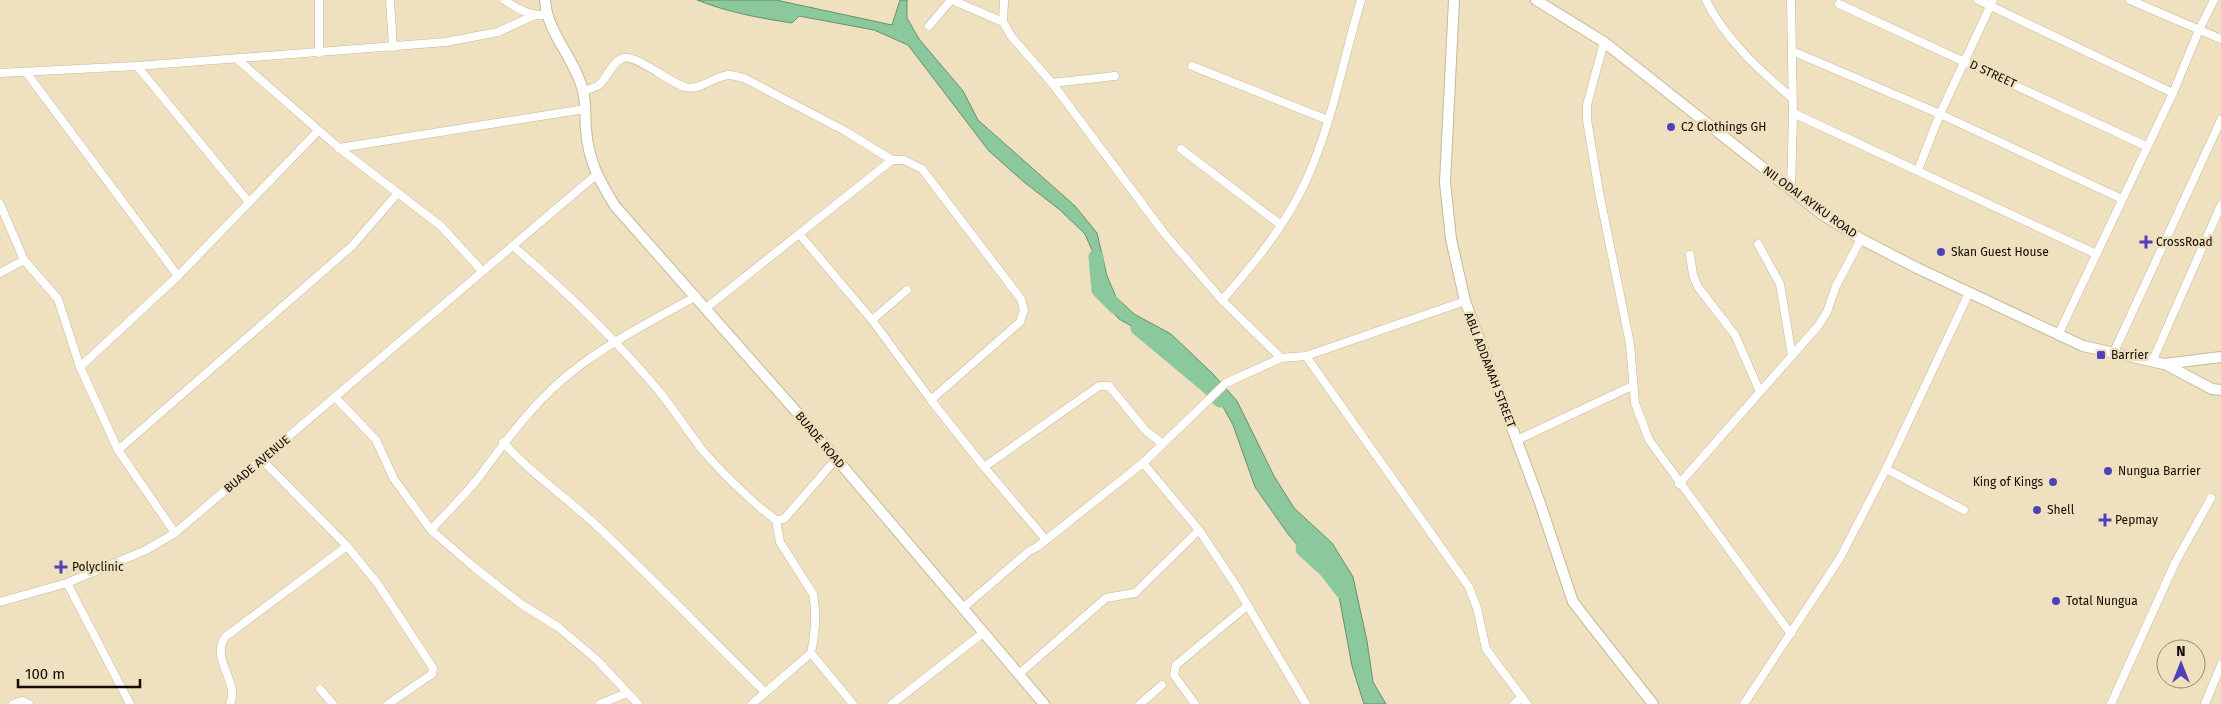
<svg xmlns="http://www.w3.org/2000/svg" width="2221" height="704" font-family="'Fira Sans',sans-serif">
  <rect width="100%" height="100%" fill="#efe0bf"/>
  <path fill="#8bc99c" stroke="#66906e" d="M697 0H776L892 25 900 0H907V18L919 39 963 91 978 120 1075 206 1097 233 1107 276 1116 297 1134 314 1171 334 1213 374 1237 401 1274 476 1294 508 1332 543 1353 577 1367 641 1373 682 1386 704H1364L1352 666 1338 591 1327 568 1306 555 1288 534 1255 487 1233 425 1222 405 1201 378 1175 351 1119 319 1104 303 1094 255 1085 234 1060 210 1024 182 989 151 908 45 874 30 799 16 792 23C759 18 727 12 697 0Z"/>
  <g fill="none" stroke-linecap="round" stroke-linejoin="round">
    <g stroke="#8bc99c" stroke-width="15">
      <polyline points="1096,257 1099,290 1116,307"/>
      <polyline points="1138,328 1210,388 1220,400"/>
      <polyline points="1303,549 1326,570 1343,592"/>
    </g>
    <defs>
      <g id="minor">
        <polyline points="390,0 393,47"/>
        <path d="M504 0C518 9 529 16 546 15"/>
        <polyline points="952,0 1003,22"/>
        <polyline points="1004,0 1003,22 1011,36 1052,83 1164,233 1222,300 1281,358"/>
        <path d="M1706 0C1725 39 1759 70 1792 98"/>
        <polyline points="1791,0 1793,113 1791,190"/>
        <polyline points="1978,0 2173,93"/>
        <polyline points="2130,0 2221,39"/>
        <polyline points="1839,4 2146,146"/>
        <polyline points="929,26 951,0"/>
        <polyline points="1604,42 1587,105 1587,120 1599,192 1630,344 1635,403 1649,440 1791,634"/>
        <polyline points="1792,51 1940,114 2122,199"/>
        <polyline points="319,53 319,0"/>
        <polyline points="237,59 339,148 441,226 482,271"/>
        <polyline points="137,66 248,201"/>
        <polyline points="1192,66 1328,120"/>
        <polyline points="26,72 178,276"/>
        <polyline points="0,73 137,66 446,42 498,32 533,16"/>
        <polyline points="1052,83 1115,76"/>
        <path d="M583 91C588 89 596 88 600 84 608 76 612 62 623 58 636 54 670 83 685 87 701 91 713 76 729 75 733 75 739 77 744 78L845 131 892 160H904L922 169 1021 299 1024 310 1020 322 931 400"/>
        <polyline points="1793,113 2096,254"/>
        <polyline points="339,148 585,109"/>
        <polyline points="1181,149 1281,225"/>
        <polyline points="1918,170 1940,114 1993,0"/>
        <polyline points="0,204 24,260 58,299 80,367 118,450 175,533"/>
        <polyline points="800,235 872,320 931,400 984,467 1046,540"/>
        <polyline points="1758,244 1780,284 1792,356"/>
        <path d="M514 247C566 291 615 339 659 391 675 411 688 432 704 452 722 473 754 504 776 520L780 542 813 594C817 613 815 634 811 653L752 704"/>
        <polyline points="1690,255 1693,275 1698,287 1735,335 1760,392"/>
        <polyline points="0,273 24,260"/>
        <path d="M1222 300C1254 264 1284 227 1305 183 1332 125 1343 60 1361 0"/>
        <polyline points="706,308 892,160"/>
        <polyline points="872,320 907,290"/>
        <polyline points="2058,335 2173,93 2199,30 2214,0"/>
        <polyline points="2113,354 2221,120"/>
        <polyline points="1306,356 1469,587 1477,608 1486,649 1527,704"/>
        <polyline points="2152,362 2221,205"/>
        <polyline points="80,367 178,276 318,131"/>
        <polyline points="335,397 376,440 394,479 431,530 474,567 521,604 558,627 597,660 638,704"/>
        <polyline points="1517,440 1632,386"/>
        <path d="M503 442C531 474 566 497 597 526 654 580 709 637 765 692"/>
        <polyline points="118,450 352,246 397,194"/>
        <polyline points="262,460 347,546 378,584 433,668 432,674 388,704"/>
        <polyline points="1143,463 1199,530 1235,584 1306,704"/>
        <polyline points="984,467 1099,386 1109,386 1146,431 1163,444"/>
        <polyline points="1886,469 1964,510"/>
        <polyline points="1679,484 1818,326 1827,312 1836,286 1861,239"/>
        <polyline points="776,520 784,519 836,459"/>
        <path d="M431 530C447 512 465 495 480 476 510 435 539 395 582 364 617 338 658 318 696 296"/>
        <polyline points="67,583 130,704"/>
        <polyline points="0,602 67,583 146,550 175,533 596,175"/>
        <polyline points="963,608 1029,551 1037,547 1143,463 1226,383 1281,358 1306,356 1465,301"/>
        <polyline points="811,653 853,704"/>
        <polyline points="1019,674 1106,598 1135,593 1199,530"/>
        <polyline points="320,689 333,704"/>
        <polyline points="13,704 22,701 29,704"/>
        <path d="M230 704C240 681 210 660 225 637L347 546"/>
        <polyline points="600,704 627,693"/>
        <polyline points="892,704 983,633"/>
        <polyline points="1140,704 1162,685"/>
        <polyline points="1195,704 1174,675 1176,665 1248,605"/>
        <polyline points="1514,704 1522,697"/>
        <polyline points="1744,704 1840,558 1886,469 1969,293"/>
        <polyline points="2111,704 2175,563 2211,498"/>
        <polyline points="2205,704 2221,665"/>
      </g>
      <g id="tertiary">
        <path d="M545 0C547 34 575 58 583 91 586 103 585 116 586 129 588 160 599 180 615 206L801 417 1044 704"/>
        <polyline points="1454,0 1445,182 1451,239 1465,301 1540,503 1573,602 1653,704"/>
        <polyline points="1536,0 1604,42 1823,215 1861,239 1917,268 2083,346 2164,364 2221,357"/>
        <polyline points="2165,364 2212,389 2221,390"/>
      </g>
    </defs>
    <use href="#minor" stroke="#c7b999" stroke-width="9"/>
    <use href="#tertiary" stroke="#c7b999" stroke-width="12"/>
    <use href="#minor" stroke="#fff" stroke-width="8"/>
    <use href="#tertiary" stroke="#fff" stroke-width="10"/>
  </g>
  <g fill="#4f42b9" stroke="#efe0bf" stroke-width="2">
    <circle cx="1671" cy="127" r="5"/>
    <path d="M2143.5 234.5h5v5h5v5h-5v5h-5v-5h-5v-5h5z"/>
    <circle cx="1941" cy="252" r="5"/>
    <rect x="2096" y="350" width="10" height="10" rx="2.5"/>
    <circle cx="2108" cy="471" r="5"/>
    <circle cx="2053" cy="482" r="5"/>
    <circle cx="2037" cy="510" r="5"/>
    <path d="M2102.5 512.5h5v5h5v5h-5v5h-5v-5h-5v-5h5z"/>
    <path d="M58.5 559.5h5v5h5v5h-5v5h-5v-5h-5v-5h5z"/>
    <circle cx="2056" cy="601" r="5"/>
  </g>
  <g text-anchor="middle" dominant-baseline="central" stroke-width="5" stroke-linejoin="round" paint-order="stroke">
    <g font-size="12" fill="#100b02" stroke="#efe0bf">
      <text transform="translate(1993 74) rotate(25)">D STREET</text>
      <text transform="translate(1810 202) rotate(36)">NII ODAI AYIKU ROAD</text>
      <text transform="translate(1490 370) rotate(69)">ABLI ADDAMAH STREET</text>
      <text transform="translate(820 440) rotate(50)">BUADE ROAD</text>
      <text transform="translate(257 464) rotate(-40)">BUADE AVENUE</text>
    </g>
    <g font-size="12" fill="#100b02" stroke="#efe0bf" text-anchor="start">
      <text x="1681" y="127">C2 Clothings GH</text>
      <text x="2156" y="242">CrossRoad</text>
      <text x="1951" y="252">Skan Guest House</text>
      <text x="2111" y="355">Barrier</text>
      <text x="2118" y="471">Nungua Barrier</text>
      <text x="2043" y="482" text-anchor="end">King of Kings</text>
      <text x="2047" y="510">Shell</text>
      <text x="2115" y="520">Pepmay</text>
      <text x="72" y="567">Polyclinic</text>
      <text x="2066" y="601">Total Nungua</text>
    </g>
  </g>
  <g transform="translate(2181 664)"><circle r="24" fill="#efe0bf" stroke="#968b73"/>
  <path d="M0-4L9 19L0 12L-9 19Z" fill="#4f42b9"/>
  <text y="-8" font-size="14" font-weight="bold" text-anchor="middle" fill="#100b02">N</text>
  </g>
  <path d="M18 679v8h122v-8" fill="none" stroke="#100b02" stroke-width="2.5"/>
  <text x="25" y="679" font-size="15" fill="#100b02" stroke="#efe0bf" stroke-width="4" paint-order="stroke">100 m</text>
</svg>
